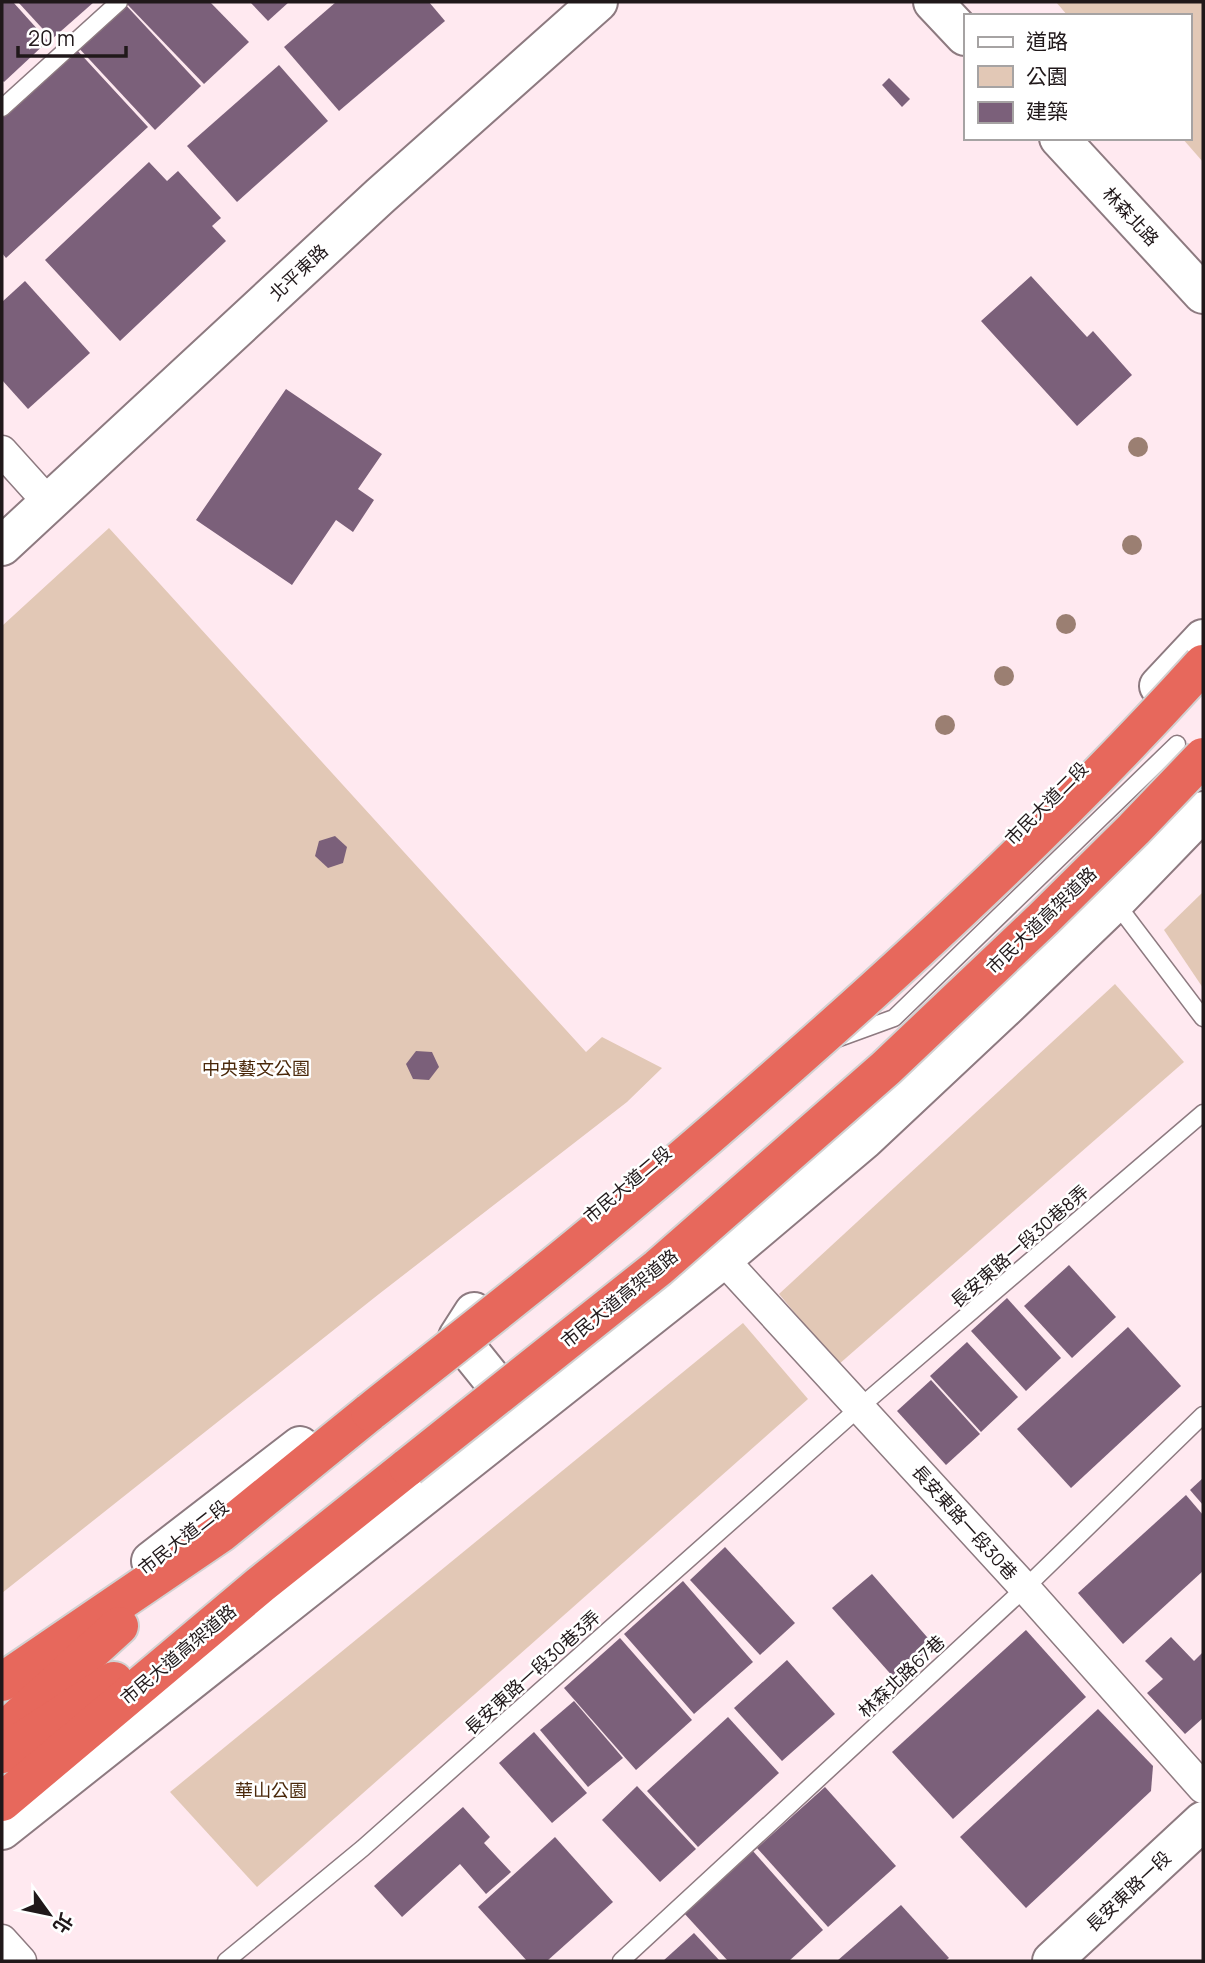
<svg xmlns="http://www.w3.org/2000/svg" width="1205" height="1963" font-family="Manrope,'Noto Sans TC',sans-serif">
  <rect width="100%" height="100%" fill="#ffe9f0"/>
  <g fill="#e2c8b6">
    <polygon points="1056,2 1203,2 1203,162 1182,138 1189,138 1189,16 1068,16"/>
    <polygon points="109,528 586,1052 602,1037 662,1068 627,1102 379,1294 2,1593 2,626"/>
    <polygon points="1203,892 1203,988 1164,930"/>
    <polygon points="1115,984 1184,1062 838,1365 779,1294"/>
    <polygon points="743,1323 808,1399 257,1887 170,1792"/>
  </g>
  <g fill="#7b607a">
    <polygon points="2,2 13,2 48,41 4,82 2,80"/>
    <polygon points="18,2 94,2 52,39"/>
    <polygon points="123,2 201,86 155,130 76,45"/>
    <polygon points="125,2 210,2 249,42 204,84"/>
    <polygon points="250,2 289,2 268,21"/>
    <polygon points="336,2 429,2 445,21 339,111 284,47"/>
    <polygon points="76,49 148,127 6,258 2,253 2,98 29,72 39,83"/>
    <polygon points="279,65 328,121 237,202 187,146"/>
    <polygon points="889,78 910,99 902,107 882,85"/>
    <polygon points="149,162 167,181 178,171 221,218 212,226 226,241 120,341 45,260"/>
    <polygon points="1031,276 1087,337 1093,331 1132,375 1077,426 981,321"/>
    <polygon points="25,281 90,353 28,409 2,380 2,302"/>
    <polygon points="286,389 382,454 358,489 374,500 353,532 336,520 292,585 196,520"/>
    <polygon points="335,836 347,847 343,863 328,868 315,856 319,841"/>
    <polygon points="416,1051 432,1052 439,1067 429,1080 413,1079 406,1064"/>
    <polygon points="1069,1265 1116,1317 1072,1358 1024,1306"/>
    <polygon points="1007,1298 1061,1358 1026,1391 971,1331"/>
    <polygon points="1128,1327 1181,1386 1071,1488 1017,1429"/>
    <polygon points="967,1342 1018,1397 981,1432 930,1376"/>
    <polygon points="931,1380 980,1434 946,1465 897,1411"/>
    <polygon points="1203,1478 1203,1505 1190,1490"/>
    <polygon points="1186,1495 1203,1515 1203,1571 1123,1644 1078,1593"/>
    <polygon points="725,1547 795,1623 760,1655 690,1580"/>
    <polygon points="872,1574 934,1645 895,1679 832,1608"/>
    <polygon points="683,1581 753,1662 694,1714 624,1634"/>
    <polygon points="1026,1630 1086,1697 953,1819 892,1752"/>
    <polygon points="1171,1637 1194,1661 1203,1652 1203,1718 1185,1734 1147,1693 1163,1679 1145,1661"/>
    <polygon points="620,1638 692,1720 636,1770 564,1688"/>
    <polygon points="787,1660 835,1714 782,1761 734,1708"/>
    <polygon points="574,1701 623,1758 588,1787 540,1730"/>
    <polygon points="1098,1709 1153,1766 1151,1791 1026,1908 960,1837"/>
    <polygon points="728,1717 779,1773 698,1847 647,1791"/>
    <polygon points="534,1732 587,1793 552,1823 499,1763"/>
    <polygon points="637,1786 696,1849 660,1882 602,1820"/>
    <polygon points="825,1787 896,1866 828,1927 757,1848"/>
    <polygon points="463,1807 490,1837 484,1843 511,1872 486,1894 460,1864 402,1917 374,1886"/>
    <polygon points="555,1837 613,1902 547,1961 527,1961 478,1907"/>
    <polygon points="752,1850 823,1930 789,1961 728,1961 683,1912"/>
    <polygon points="901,1905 949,1958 945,1961 837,1961"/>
    <polygon points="694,1933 720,1961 663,1961"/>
  </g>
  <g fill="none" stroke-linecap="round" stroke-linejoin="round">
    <defs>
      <g id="lane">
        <polyline points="2,108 119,2"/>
        <polyline points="1115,902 1203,1018"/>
        <polyline points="839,1038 894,1018 1177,744"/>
        <polyline points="226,1961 363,1848 860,1407 1203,1113"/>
        <polyline points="621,1961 1025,1588 1203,1415"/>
      </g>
      <g id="street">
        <polyline points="2,451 48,502"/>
        <polyline points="723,1259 1025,1588 1203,1788"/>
        <polyline points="2,1940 21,1961"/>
      </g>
      <g id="secondary">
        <polyline points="933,2 965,36"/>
        <polyline points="1059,138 1203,294"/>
        <polyline points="2,546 380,196 598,2"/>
        <polyline points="1159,686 1203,639"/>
        <polyline points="474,1312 458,1337 512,1404 529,1400"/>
        <polyline points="151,1561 300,1446"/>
        <polyline points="2,1830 723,1259 865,1139 1009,1004 1115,902 1203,811"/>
        <polyline points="1052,1961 1203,1821"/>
      </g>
      <g id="highway">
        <polyline points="2,1682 221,1533 370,1412"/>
        <polyline points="5,1730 119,1626"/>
        <polyline points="2,1754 114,1681"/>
        <polyline points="2,1802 260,1585 408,1467"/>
      </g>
    </defs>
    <use href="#lane" stroke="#8d7a80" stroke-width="19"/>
    <use href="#street" stroke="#8d7a80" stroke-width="33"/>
    <use href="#secondary" stroke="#8d7a80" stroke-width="42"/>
    <use href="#highway" stroke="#d2d1d1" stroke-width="42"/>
    <use href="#lane" stroke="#fff" stroke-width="16"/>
    <use href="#street" stroke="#fff" stroke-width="30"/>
    <use href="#secondary" stroke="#fff" stroke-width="38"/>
    <use href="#highway" stroke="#e7685c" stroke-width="38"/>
    <defs>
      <g id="highway-bridge">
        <path d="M370 1412C439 1357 509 1303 577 1247 650 1187 721 1126 791 1064 935 937 1075 806 1203 664"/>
        <polyline points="408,1467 658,1268 886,1068 1044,918 1134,829 1203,757"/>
      </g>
    </defs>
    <use href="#highway-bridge" stroke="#d2d1d1" stroke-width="42" stroke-linecap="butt"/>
    <use href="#highway-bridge" stroke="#e7685c" stroke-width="38"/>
  </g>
  <g fill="#9b7f72">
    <circle cx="1138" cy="447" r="10"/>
    <circle cx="1132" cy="545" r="10"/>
    <circle cx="1066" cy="624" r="10"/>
    <circle cx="1004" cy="676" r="10"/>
    <circle cx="945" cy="725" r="10"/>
  </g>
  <g text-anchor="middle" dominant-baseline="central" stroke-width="5" stroke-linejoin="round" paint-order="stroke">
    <g font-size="18" fill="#20181a" stroke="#fff">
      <text transform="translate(1131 216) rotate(47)">林森北路</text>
      <text transform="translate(298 272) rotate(-43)">北平東路</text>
      <text transform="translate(1046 803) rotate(-45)">市民大道二段</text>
      <text transform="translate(1041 920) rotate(-44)">市民大道高架道路</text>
      <text transform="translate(627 1184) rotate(-40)">市民大道二段</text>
      <text transform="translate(1019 1246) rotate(-41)">長安東路一段30巷8弄</text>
      <text transform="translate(619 1298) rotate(-39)">市民大道高架道路</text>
      <text transform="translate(965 1522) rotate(48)">長安東路一段30巷</text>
      <text transform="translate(183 1537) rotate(-38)">市民大道二段</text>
      <text transform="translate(178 1654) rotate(-40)">市民大道高架道路</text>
      <text transform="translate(532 1672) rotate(-42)">長安東路一段30巷3弄</text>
      <text transform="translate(901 1676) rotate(-43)">林森北路67巷</text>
      <text transform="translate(1128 1891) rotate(-43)">長安東路一段</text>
    </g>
    <g font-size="18" fill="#4a280a" stroke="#fff">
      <text x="256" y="1068">中央藝文公園</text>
      <text x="271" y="1790">華山公園</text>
    </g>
  </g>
  <rect width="1205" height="1963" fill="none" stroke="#20181a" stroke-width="7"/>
  <rect x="964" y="14" width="228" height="126" fill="#ffffff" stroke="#a6a3a3" stroke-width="2"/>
  <rect x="978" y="37" width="35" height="10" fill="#ffffff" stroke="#a6a3a3" stroke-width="2"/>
  <text x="1026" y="49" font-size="21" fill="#20181a">道路</text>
  <rect x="978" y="66" width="35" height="21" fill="#e2c8b6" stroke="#a6a3a3" stroke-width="2"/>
  <text x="1026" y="84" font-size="21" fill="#20181a">公園</text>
  <rect x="978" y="102" width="35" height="21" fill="#7b607a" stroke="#a6a3a3" stroke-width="2"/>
  <text x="1026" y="119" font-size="21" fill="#20181a">建築</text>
  <g transform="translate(49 1914) rotate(123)" stroke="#ffffff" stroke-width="5" paint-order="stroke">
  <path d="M0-5L12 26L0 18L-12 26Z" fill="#20181a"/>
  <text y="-10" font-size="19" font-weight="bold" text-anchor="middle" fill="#20181a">北</text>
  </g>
  <path d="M18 46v10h108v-10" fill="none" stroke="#20181a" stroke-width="3.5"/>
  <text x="28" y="46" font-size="21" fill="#20181a" stroke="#ffffff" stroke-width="5" paint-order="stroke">20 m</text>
</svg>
